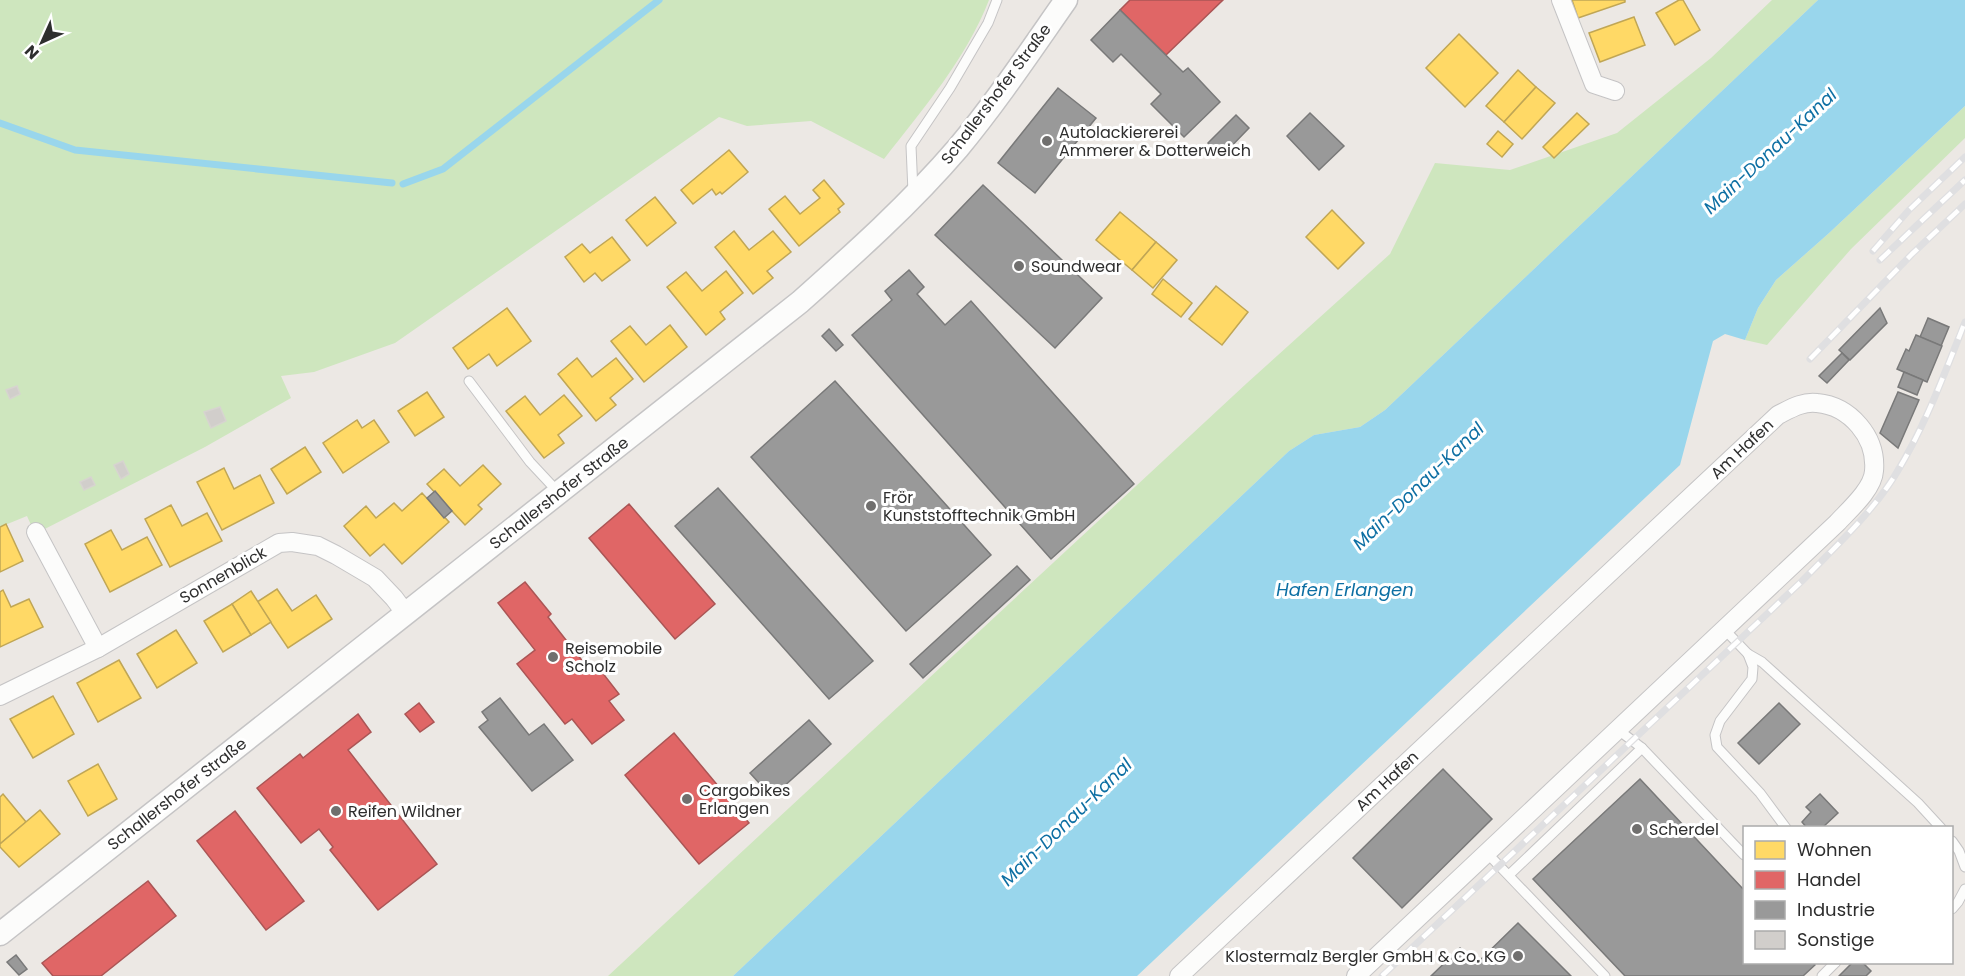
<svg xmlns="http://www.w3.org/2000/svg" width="1965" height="976" font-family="Poppins,sans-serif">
  <rect width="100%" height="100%" fill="#ece8e4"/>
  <g fill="#cee6be">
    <path d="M0 0H989C966 59 923 109 884 159L811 121 747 126 719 117 395 343 314 372 281 376 291 398 205 447 35 534 27 516 0 527Z"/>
    <polygon points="1772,0 1818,0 1385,410 1360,427 1314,435 1289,451 733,976 608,976 1247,383 1390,254 1435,163 1510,170 1617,133 1711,58"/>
    <polygon points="1965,106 1965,138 1851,249 1767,345 1745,340 1758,308 1776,280 1828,234"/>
  </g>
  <polygon fill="#99d6ec" points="1818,0 1965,0 1965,106 1828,234 1776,280 1758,308 1745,340 1725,334 1713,341 1680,465 1137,976 733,976 1289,451 1314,435 1360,427 1385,410"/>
  <g fill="#ffd966" stroke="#c0a655" stroke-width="1.5">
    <polygon points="1572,0 1625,0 1625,2 1578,18"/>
    <polygon points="1679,0 1683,0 1700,30 1675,45 1656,13"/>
    <polygon points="1634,17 1645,45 1600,62 1589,33"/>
    <polygon points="1459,34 1498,73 1465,107 1426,68"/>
    <polygon points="1518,70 1536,87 1504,122 1486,106"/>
    <polygon points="1536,87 1555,103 1522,139 1504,122"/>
    <polygon points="1577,113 1589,124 1554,158 1543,147"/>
    <polygon points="1498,131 1513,144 1502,157 1487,144"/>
    <polygon points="729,150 748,172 722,194 720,192 716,195 712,189 693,204 681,190"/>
    <polygon points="824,180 844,204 838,209 840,212 799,246 769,209 785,196 800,214 820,198 813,190"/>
    <polygon points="655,197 676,223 647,246 626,220"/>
    <polygon points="1332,210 1364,243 1338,269 1306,237"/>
    <polygon points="1120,212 1156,242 1132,270 1096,240"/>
    <polygon points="734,231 749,250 773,231 791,252 767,271 773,278 753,294 715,247"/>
    <polygon points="612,237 630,260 602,281 595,273 584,282 565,257 582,244 590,253"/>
    <polygon points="1156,242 1177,260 1153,288 1132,270"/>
    <polygon points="726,271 743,293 720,312 725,319 706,335 667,287 686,272 702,291"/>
    <polygon points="1163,279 1192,303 1181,317 1152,294"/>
    <polygon points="1216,286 1248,312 1222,345 1189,319"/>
    <polygon points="507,308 531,341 497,366 489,354 468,369 453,348"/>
    <polygon points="670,325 687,347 644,382 611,341 630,326 646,345"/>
    <polygon points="577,358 592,377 616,358 633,379 610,398 616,405 596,421 558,374"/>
    <polygon points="427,392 444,417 415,436 398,411"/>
    <polygon points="564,395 582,416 558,435 564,443 544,458 506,411 525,396 540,415"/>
    <polygon points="357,420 362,428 374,420 389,442 343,473 323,443"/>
    <polygon points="305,447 321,472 287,494 271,469"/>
    <polygon points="483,465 501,484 478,505 482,509 465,525 427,484 444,469 460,486"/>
    <polygon points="224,468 234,489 260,475 274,503 222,530 197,482"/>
    <polygon points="422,493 449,522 402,564 384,544 370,556 344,526 366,506 376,518 394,503 402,511"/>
    <polygon points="171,505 182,526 207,513 222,541 170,567 145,519"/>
    <polygon points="6,524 23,561 0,572 0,527"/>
    <polygon points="111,530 122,550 147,537 162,565 110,592 85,544"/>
    <polygon points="277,589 292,611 316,595 332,619 288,648 257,602"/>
    <polygon points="3,590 11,607 29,599 43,627 0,647 0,592"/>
    <polygon points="251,591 271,622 251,635 232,604"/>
    <polygon points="232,604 251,635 223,652 204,621"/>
    <polygon points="176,630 197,663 157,688 137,654"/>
    <polygon points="119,660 141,698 98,722 77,683"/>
    <polygon points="53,696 74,734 33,758 10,719"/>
    <polygon points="98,764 117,799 88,816 68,781"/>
    <polygon points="3,794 26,822 0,844 0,797"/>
    <polygon points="40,810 60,834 19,867 0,847 0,844"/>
  </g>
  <g fill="#e06666" stroke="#ab5555" stroke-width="1.5">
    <polygon points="1130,0 1223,0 1166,55 1120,10"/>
    <polygon points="629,504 715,604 675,639 589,538"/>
    <polygon points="525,582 551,614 548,617 591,672 598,667 619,694 609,701 624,720 592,744 572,719 565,724 517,664 535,650 498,603"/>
    <polygon points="419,703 434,722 420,732 405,714"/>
    <polygon points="358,714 371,732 348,750 437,864 378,910 330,850 333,847 319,829 301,843 257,788 300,754 303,758"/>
    <polygon points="674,733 749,823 699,864 625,775"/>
    <polygon points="235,811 304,901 266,930 197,841"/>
    <polygon points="148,881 176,916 101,976 53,976 42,963"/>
  </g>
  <g fill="#999" stroke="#797979" stroke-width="1.5">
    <polygon points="1120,10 1183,72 1188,68 1220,102 1184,137 1151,104 1161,94 1121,54 1113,62 1091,40"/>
    <polygon points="1058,88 1096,118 1035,193 998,163"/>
    <polygon points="1310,113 1344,146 1319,170 1287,136"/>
    <polygon points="1236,115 1249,128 1221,157 1208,143"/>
    <polygon points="983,185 1102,298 1055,348 935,235"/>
    <polygon points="909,270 924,287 917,294 945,325 971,301 1134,484 1051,559 852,335 892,300 885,291"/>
    <polygon points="1880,308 1887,323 1850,360 1839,350"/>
    <polygon points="1928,318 1949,327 1941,346 1920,337"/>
    <polygon points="829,329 843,345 836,351 822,336"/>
    <polygon points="1916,335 1942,346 1927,382 1897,369 1906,349 1909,351"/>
    <polygon points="1842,353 1849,360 1827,383 1819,376"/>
    <polygon points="1904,372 1923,380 1917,395 1898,387"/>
    <polygon points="835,381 991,555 906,631 751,457"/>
    <polygon points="1898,392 1919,400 1898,448 1880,433"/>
    <polygon points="718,488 873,661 829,699 675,526"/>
    <polygon points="435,491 452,511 444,518 427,498"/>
    <polygon points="1017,566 1030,580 923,678 910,664"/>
    <polygon points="500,698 529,735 544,724 573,760 532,791 479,727 488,720 482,712"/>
    <polygon points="1779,703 1800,724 1759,764 1738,743"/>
    <polygon points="809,720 831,744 772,797 750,773"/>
    <polygon points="1443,769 1492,819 1402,908 1353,858"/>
    <polygon points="1640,779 1744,890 1744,962 1813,962 1815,965 1803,976 1625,976 1533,879"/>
    <polygon points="1820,794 1838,813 1822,828 1807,828 1802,822 1811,812 1806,807"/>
    <polygon points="1518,923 1571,976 1431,976 1460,948 1476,964"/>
    <polygon points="16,955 27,969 19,975 7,962"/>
    <polygon points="1853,962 1862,962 1871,971 1866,976 1839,976"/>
  </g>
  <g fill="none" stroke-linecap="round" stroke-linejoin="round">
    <g stroke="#99d6ec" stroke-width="7">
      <polyline points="0,123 75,150 392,183"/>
      <polyline points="403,184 443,169 659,0"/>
    </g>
  </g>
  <g fill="#d1cecb" stroke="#d7d4d0" stroke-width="1.5">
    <polygon points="17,386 20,394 10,399 6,390"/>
    <polygon points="220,407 226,421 211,428 204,412"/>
    <polygon points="123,461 129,474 121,479 114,465"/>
    <polygon points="91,477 95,485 84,490 80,482"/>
  </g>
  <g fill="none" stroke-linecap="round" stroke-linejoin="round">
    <defs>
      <g id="service">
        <polyline points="913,192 911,146 950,88 988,23 997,0"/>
        <polyline points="469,381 530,462 558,492"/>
        <polyline points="1724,629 1748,654"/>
        <polyline points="1617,729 1642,748 1744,855"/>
        <polyline points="1786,828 1760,793 1717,747 1715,735 1720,721 1752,679 1753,667 1748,654 1762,662 1918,803 1941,828"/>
        <polyline points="1952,841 1959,851 1965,867"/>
        <polyline points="1487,853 1605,976"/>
        <polyline points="1509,875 1642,748"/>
        <polyline points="1952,909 1958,902 1965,889"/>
        <polyline points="1822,976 1836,962"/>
      </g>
      <g id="minor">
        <polyline points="1561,0 1594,84 1615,91"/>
        <polyline points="36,532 98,648"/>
        <polyline points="0,696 98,648 279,543 292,542 318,546 336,555 375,578 394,598 406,614"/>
        <path d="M1179 976 1778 415C1790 409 1803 401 1817 403 1850 406 1877 437 1874 471 1873 489 1849 510 1837 523L1356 976"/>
      </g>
      <path id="tertiary" d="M0 934 800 302C855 253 910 204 958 148 997 101 1031 50 1066 0"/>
    </defs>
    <use href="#service" stroke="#c5c4c5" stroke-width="11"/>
    <use href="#minor" stroke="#c5c4c5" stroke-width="20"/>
    <use href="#tertiary" stroke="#c5c4c5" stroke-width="25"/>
    <use href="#service" stroke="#fcfcfb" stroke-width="9"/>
    <use href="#minor" stroke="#fcfcfb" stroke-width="18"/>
    <use href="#tertiary" stroke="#fcfcfb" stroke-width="22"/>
    <defs>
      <g id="rail">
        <polyline points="1873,251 1909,210 1965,157"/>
        <polyline points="1880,260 1965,180"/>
        <polyline points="1810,359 1912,254 1965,204"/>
        <path d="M1382 976 1802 581C1834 548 1869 516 1894 477 1924 429 1944 375 1965 322"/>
      </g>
    </defs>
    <use href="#rail" stroke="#dfdfe1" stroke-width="7"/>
    <use href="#rail" stroke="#fff" stroke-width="4.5" stroke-dasharray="14" stroke-linecap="butt"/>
  </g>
  <g fill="#706f6e" stroke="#fff" stroke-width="2">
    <circle cx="1047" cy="141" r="6"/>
    <circle cx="1019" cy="266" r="6"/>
    <circle cx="871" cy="506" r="6"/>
    <circle cx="553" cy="657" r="6"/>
    <circle cx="687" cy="799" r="6"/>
    <circle cx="336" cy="811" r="6"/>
    <circle cx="1637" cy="829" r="6"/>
    <circle cx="1518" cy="956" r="6"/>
  </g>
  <g text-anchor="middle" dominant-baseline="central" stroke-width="6" stroke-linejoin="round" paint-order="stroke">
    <g font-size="16" fill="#2e2e2e" stroke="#fff">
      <text transform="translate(996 94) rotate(-53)">Schallershofer Straße</text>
      <text transform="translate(1742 449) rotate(-43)">Am Hafen</text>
      <text transform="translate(559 493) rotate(-38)">Schallershofer Straße</text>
      <text transform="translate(223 575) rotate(-30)">Sonnenblick</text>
      <text transform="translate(1387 781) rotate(-43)">Am Hafen</text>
      <text transform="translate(177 794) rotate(-38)">Schallershofer Straße</text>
    </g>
    <g font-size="16" fill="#2e2e2e" stroke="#fff" text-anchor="start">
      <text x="1059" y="132">Autolackiererei<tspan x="1059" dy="18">Ammerer &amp; Dotterweich</tspan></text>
      <text x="1031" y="266">Soundwear</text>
      <text x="883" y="497">Frör<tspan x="883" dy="18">Kunststofftechnik GmbH</tspan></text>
      <text x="565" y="648">Reisemobile<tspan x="565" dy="18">Scholz</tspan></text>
      <text x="699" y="790">Cargobikes<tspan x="699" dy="18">Erlangen</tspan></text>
      <text x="348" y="811">Reifen Wildner</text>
      <text x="1649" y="829">Scherdel</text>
      <text x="1506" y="956" text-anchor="end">Klostermalz Bergler GmbH &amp; Co. KG</text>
    </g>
    <g font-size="18" font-style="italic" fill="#0d6fa3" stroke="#fff">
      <text transform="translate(1770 151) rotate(-43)">Main-Donau-Kanal</text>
      <text transform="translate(1418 486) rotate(-44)">Main-Donau-Kanal</text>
      <text x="1345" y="589">Hafen Erlangen</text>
      <text transform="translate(1066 822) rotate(-44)">Main-Donau-Kanal</text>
    </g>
  </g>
  <rect x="1743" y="826" width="210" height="138" fill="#ffffff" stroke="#ababab" stroke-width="1.5"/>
  <rect x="1755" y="841" width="30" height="18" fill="#ffd966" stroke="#ababab" stroke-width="1.5"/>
  <text x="1797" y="856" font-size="18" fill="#2e2e2e">Wohnen</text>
  <rect x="1755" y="871" width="30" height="18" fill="#e06666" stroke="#ababab" stroke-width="1.5"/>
  <text x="1797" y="886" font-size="18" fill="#2e2e2e">Handel</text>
  <rect x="1755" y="901" width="30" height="18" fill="#999999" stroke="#ababab" stroke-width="1.5"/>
  <text x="1797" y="916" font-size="18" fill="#2e2e2e">Industrie</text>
  <rect x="1755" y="931" width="30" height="18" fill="#d1cecb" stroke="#ababab" stroke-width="1.5"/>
  <text x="1797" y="946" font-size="18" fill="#2e2e2e">Sonstige</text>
  <g transform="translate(42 42) rotate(225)" stroke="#ffffff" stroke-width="4.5" paint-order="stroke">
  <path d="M0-4.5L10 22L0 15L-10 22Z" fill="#2e2e2e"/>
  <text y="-9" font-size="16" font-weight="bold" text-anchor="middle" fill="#2e2e2e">N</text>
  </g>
</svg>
